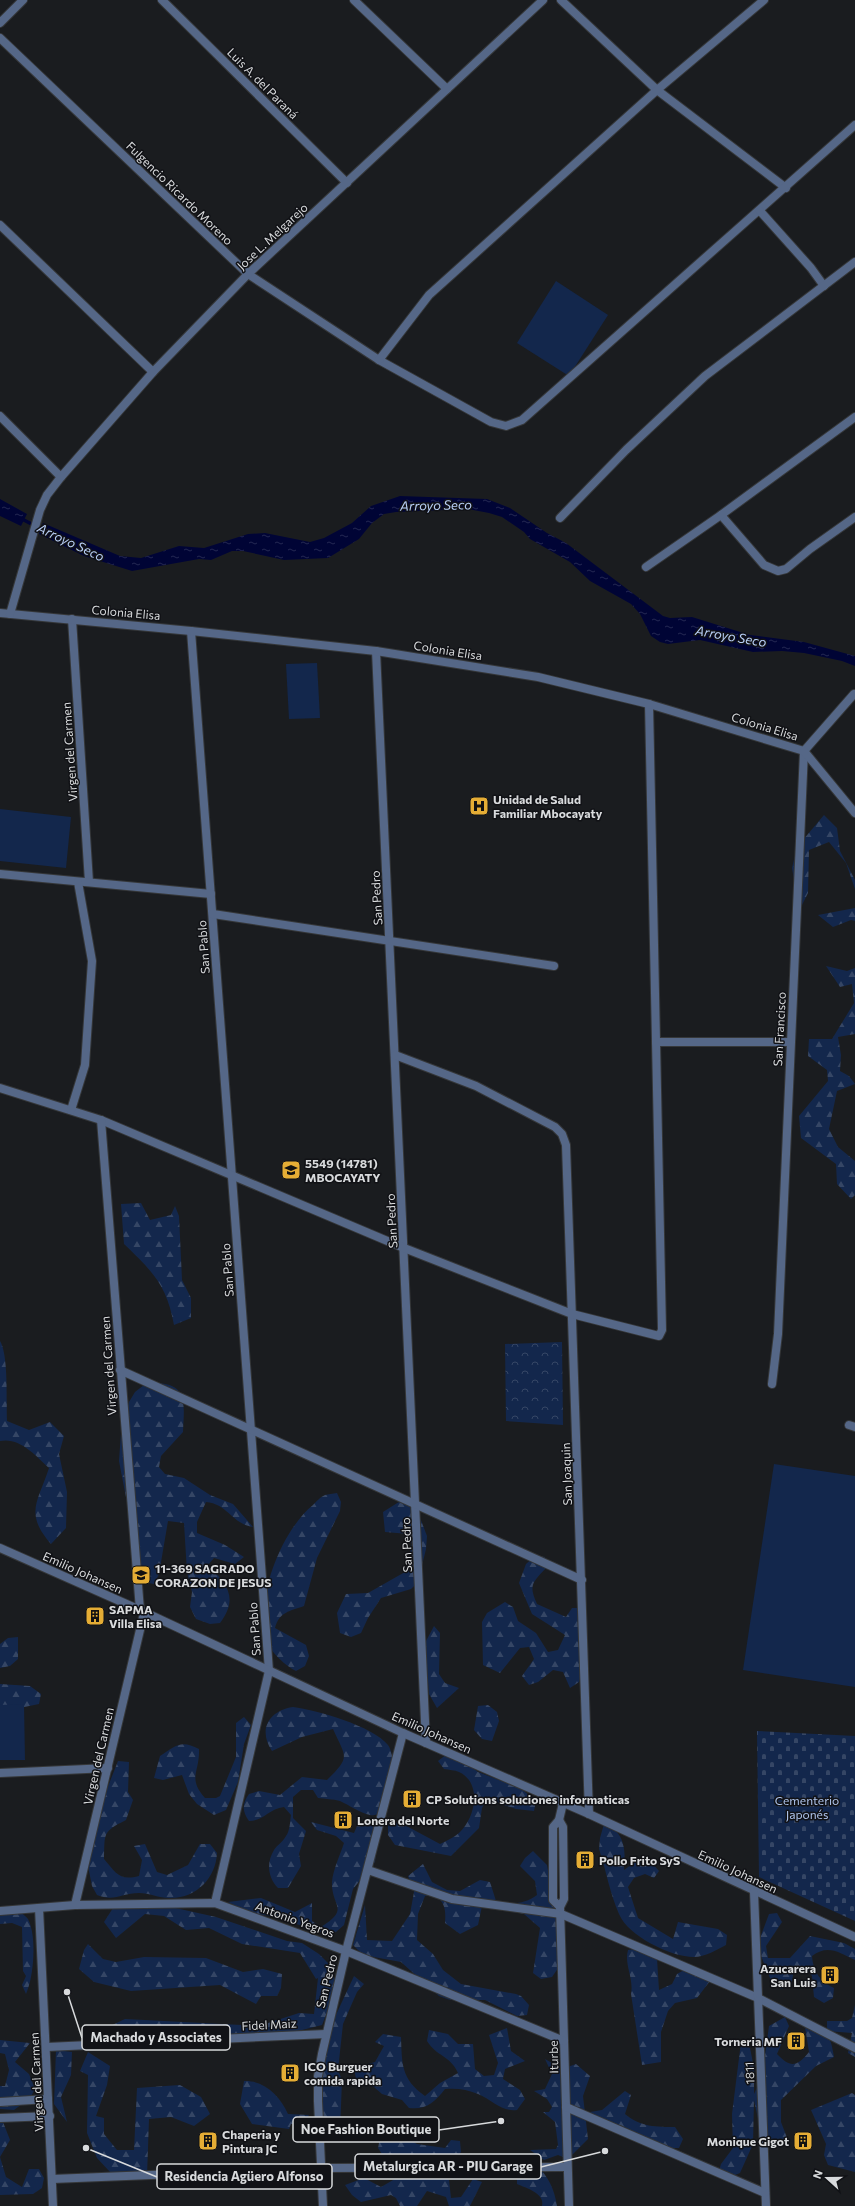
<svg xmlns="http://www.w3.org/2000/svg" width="855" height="2206" font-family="Commissioner,sans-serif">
  <defs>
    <pattern id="forest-firs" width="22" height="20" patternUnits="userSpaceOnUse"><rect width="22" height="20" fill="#13274c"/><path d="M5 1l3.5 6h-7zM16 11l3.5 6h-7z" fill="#354665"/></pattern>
    <pattern id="cemetery-stones" width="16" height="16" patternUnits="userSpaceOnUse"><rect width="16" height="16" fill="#13274c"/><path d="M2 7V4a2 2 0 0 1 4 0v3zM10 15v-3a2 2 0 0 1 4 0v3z" fill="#354665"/></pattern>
    <pattern id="park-crowns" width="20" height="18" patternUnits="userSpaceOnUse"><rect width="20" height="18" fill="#13274c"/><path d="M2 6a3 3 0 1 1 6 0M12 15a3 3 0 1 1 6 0" fill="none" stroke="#354665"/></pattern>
    <pattern id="water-ripples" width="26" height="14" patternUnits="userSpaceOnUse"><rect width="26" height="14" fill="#000435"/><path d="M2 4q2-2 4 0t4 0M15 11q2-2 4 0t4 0" fill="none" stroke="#242852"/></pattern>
  </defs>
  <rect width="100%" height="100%" fill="#1a1c1f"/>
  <g fill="url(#forest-firs)">
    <polygon points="824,815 837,828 840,851 855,880 855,889 846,863 829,842 809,850 808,893 799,911 792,868 797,847"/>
    <polygon points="855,908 855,921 851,920 833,927 818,915"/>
    <polygon points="826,966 847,971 855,968 855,1034 838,1037 841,1055 840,1071 849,1076 855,1084 837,1091 829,1129 838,1147 855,1161 855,1195 851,1199 837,1184 836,1164 801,1138 799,1116 828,1081 827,1070 808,1056 809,1039 832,1039 854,1003 852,984 840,987"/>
    <path d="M141 1203 150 1220 171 1215 175 1206 179 1216 182 1280 191 1298V1318L174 1325C167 1285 152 1271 124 1244L121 1204Z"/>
    <path d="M0 1341C9 1356 6 1403 7 1421L29 1430 50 1422 64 1436 59 1454 67 1492 66 1528 51 1544C24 1513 38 1502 49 1468 36 1456 20 1437 0 1441Z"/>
    <path d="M154 1383C189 1383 184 1404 183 1432L161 1456 159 1467 165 1474 184 1478 210 1495 233 1504 253 1527C232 1524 228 1504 206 1502L197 1522V1533L225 1545 244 1557 235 1564 214 1558 208 1565C227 1584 239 1598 220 1623L210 1624 196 1619 190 1607 192 1592 187 1572 184 1523 168 1521 159 1574 154 1584 144 1582 141 1575 119 1461 121 1433 129 1402 135 1392 144 1385Z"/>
    <path d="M337 1493 341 1502 340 1511 317 1558 304 1606C290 1611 279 1612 275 1628L306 1645 309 1656 305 1666 296 1671C287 1667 269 1651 267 1641 254 1600 281 1531 313 1505 316 1502 320 1497 325 1495 328 1494 333 1494 337 1493Z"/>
    <polygon points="402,1500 414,1502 427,1536 426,1549 418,1582 411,1589 381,1598 368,1618 361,1633 351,1637 340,1633 337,1613 346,1594 368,1593 405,1572 412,1544 409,1534 385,1532 383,1512"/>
    <path d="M535 1556 545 1557 546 1568C533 1582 528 1585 537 1604L566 1617 572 1608H582V1670L579 1682 570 1688 563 1672 553 1670 538 1682 529 1685 522 1676 534 1659 529 1647 520 1648 500 1673 483 1665 482 1622 487 1613 505 1602 513 1607 518 1621 536 1633 548 1652 558 1650 565 1635 532 1614 519 1583 526 1564Z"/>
    <polygon points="434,1626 440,1633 439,1674 445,1683 459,1688 437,1708 429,1694 425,1643"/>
    <polygon points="18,1637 18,1659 10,1666 0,1668 0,1644 8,1638"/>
    <polygon points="0,1684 30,1686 41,1694 39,1704 0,1712"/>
    <polygon points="488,1705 497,1712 499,1721 492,1741 482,1739 474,1730 478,1706"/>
    <path d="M293 1707C316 1710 373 1726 388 1745 398 1759 396 1819 370 1815 360 1813 349 1805 340 1801 333 1799 325 1799 318 1798L313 1790H301L293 1797V1818L306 1831 299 1854 301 1866 288 1888H278C268 1878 266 1863 274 1850 277 1845 283 1842 286 1836 290 1831 290 1821 291 1815L284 1807C268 1809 264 1821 249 1821 242 1811 242 1804 249 1794L259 1791 280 1795 302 1777 327 1780C351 1756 346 1758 333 1729L302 1737 272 1751C258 1730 268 1711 293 1707Z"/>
    <path d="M244 1717 251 1725 244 1744 238 1782 226 1810 214 1815 197 1804 189 1794 182 1775 163 1780 154 1778 160 1756C175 1746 181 1739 199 1749 200 1772 187 1778 205 1798H216L220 1796 236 1757V1723Z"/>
    <path d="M447 1754 460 1758 478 1772 520 1788 536 1801 534 1811 516 1809 487 1799 482 1808 479 1828 451 1856 395 1845 388 1835V1825L399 1822 440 1844C446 1841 453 1838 459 1833 475 1819 483 1783 459 1772 455 1770 449 1770 444 1769L438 1761Z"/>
    <path d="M118 1761 129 1762 128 1792 133 1800 126 1820C102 1832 105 1833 104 1859 116 1873 119 1881 139 1876L142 1860 134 1846 145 1844 157 1872 167 1875 188 1865 200 1844H210L217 1853C216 1878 196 1899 169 1898 159 1898 149 1893 139 1893 122 1893 114 1902 97 1895L92 1886 86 1856 94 1822Z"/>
    <path d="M365 1821 375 1822 379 1830 375 1862 353 1889 344 1925 336 1932 326 1934 279 1918 248 1912 228 1902 261 1898 295 1912 312 1903V1921L321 1927C351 1908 331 1907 332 1882 333 1870 340 1855 344 1843L336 1836 317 1830 311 1822 354 1833 357 1826Z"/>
    <path d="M604 1824C625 1831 626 1851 624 1870L642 1857 651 1862 659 1871 654 1878 645 1874 634 1878 628 1887 638 1918 673 1939 678 1922 718 1929 727 1935 726 1945C716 1950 705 1957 694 1957 671 1957 628 1936 619 1914 610 1894 606 1870 599 1849L600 1838Z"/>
    <path d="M533 1851 547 1865 563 1950V1961L552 1977 541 1979 533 1973 540 1928 524 1914 482 1906 478 1925 460 1934 445 1923C446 1909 445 1903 435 1895L425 1896 418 1914 417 1940 433 1954 443 1970 461 1984 516 1994 521 1996 529 2005 527 2015 517 2016 485 2000H450L439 1996 401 1962 363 1955 353 1945 365 1905 367 1940 392 1941 410 1914 414 1892 408 1876 423 1864 432 1882 447 1890 460 1891 480 1880 490 1882 496 1901C511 1905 525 1904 537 1895L535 1881 520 1866 525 1858Z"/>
    <polygon points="153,1903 216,1917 287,1941 302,1943 319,1954 330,1965 337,1987 322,2025 282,2035 113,2047 106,2028 125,2019 259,2026 299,2013 314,2014 318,1978 316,1979 300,1953 242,1944 209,1928 186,1930 164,1916 145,1914 116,1938 104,1922 113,1908"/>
    <path d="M19 1911C22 1914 26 1916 28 1919 37 1936 34 1977 26 1994L22 1985 26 1976 23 1971 22 1927 12 1923 0 1924V1913Z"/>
    <path d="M777 1913 782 1922 766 1946 768 1958H790L810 1936 844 1943 855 1949V1960C839 1952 827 1944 812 1956 813 1971 820 1982 834 1988L833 1998 824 2003 814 1997 812 1976 805 1968 795 1966 791 1985 781 1989 772 1983 757 1946 769 1914Z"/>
    <polygon points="88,1944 103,1959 116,1962 144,1957 206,1958 243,1972 263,1969 282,1974 281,1988 277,1996 261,1996 256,2004 220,1985 131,1991 94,1982 79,1969 84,1950"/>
    <path d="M639 1948 657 1959 659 1990 672 1984 677 1974 686 1969 706 1971 710 1981 697 1998 675 2003 668 2011 661 2032V2062L642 2065 631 1994C634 1978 624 1965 628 1950Z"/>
    <polygon points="354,1976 364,1984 357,1992 343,2024 338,2070 342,2080 340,2131 332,2138 325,2132 316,2112 323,2101 321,2047"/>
    <polygon points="855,2005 855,2057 848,2053 852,2033 827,2031 827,2021 847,2021 852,2018"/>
    <path d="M785 2017 789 2026 777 2054C790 2068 797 2067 809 2052L805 2027C829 2032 830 2034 834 2057L816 2066 781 2100V2122L789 2143 768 2146 760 2128 754 2100 753 2144 740 2173 728 2178 718 2174 721 2164 733 2148 732 2114 741 2042 750 2048 754 2068V2094L762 2077 769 2026Z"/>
    <path d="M507 2028 511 2051 525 2061 505 2069 503 2079 520 2090 525 2099 517 2110C502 2112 492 2100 478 2094 467 2089 456 2088 445 2089 434 2103 426 2110 409 2108L402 2100 382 2094 374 2087 356 2079 354 2068 375 2062 384 2046 375 2042 383 2034 401 2037C402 2064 401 2079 425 2096L440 2083 458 2073C450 2055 437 2057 427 2041L429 2030 448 2034 458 2044H473L475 2069 484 2076 494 2075 498 2063 489 2035Z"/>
    <polygon points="0,2040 30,2043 15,2062 29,2074 35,2089 30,2098 14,2110 0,2109 0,2086 5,2086 9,2070 5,2054 0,2053"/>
    <polygon points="56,2050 72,2052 71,2075 61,2097 67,2122 54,2104"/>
    <polygon points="88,2052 110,2066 107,2085 96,2116 104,2118 104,2134 117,2150 134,2150 137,2088 180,2085 201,2097 210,2114 194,2126 171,2117 149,2119 147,2176 127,2178 110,2172 97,2158 87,2133 88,2075 80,2071"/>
    <polygon points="545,2059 562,2069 576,2064 590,2076 583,2096 588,2139 568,2159 558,2155 544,2160 530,2150 556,2149 558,2145 555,2122 543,2112 549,2112 552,2107 547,2099 534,2091 545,2089 552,2074"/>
    <path d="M244 2081C264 2080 280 2096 288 2114L309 2115 303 2124H291L289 2129 252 2124 240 2104Z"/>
    <path d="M625 2091 631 2095 625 2114C640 2127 657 2127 675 2127L683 2139 679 2148H669L620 2125 598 2121 590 2112 602 2110Z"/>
    <polygon points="852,2093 855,2095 855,2172 828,2165 824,2155 826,2144 811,2110"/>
    <polygon points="3,2122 10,2140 0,2157 6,2177 22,2187 29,2169 39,2169 44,2178 42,2188 33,2194 0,2195 0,2123"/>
    <polygon points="389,2129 417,2144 445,2148 451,2140 460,2141 461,2152 449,2169 426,2168 384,2157 378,2148 380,2138"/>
    <path d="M536 2164C549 2178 554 2188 557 2206H542C545 2193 526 2188 517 2184V2174Z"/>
    <polygon points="407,2172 441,2174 449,2180 451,2198 461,2197 473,2179 482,2182 470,2206 449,2206 446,2197 427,2191 417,2206 400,2206 396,2198 391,2195 361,2202 352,2195 345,2185 364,2178 381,2187"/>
  </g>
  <polygon fill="url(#cemetery-stones)" points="757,1731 855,1736 855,1921 759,1877"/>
  <polygon fill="url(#park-crowns)" points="562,1342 563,1425 506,1421 505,1344"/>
  <g fill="#13274c">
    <polygon points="556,281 608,315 569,376 517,343"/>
    <polygon points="317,663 320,718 289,719 286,664"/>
    <polygon points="0,809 71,817 66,868 0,861"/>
    <polygon points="774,1464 855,1476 855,1687 743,1670"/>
    <polygon points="24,1704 25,1760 0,1760 0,1705"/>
  </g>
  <g fill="url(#water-ripples)">
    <polygon points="400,496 487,499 510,508 547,533 566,543 663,616 670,618 692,617 750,635 804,642 855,656 855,666 842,661 804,653 782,651 753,652 700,640 668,644 660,642 651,636 640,614 631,604 590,581 570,562 530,539 524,532 502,517 489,513 468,509 396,512 384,514 372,523 359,539 328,558 284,560 243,551 232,551 211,560 199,559 132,571 84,556 39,534 43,523 120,556 141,558 179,546 204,548 248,534 265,533 310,542 324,538 352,523 371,506"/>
    <polygon points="0,499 27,514 21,526 0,516"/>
  </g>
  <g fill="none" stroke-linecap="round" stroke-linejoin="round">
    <polyline stroke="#000435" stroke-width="3.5" points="20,518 45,531"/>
    <defs>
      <g id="minor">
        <polyline points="162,0 347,183"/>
        <polyline points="354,0 447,89"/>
        <polyline points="561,0 657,90 786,188"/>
        <polyline points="0,23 23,0"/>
        <polyline points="0,38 248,274 379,360 491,422 506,426 522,420 855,125"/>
        <polyline points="760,211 811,268 824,286"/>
        <polyline points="0,225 153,372"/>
        <polyline points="379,360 429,295 657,90 764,0"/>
        <polyline points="0,416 61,477"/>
        <polyline points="721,515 764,565 778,571 786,569 810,549 855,517"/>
        <polyline points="560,518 626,450 705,376 855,262"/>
        <polyline points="646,567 721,515 855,417"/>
        <polyline points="72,619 89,882"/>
        <polyline points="191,631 269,1671 215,1903"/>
        <polyline points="376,651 426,1743"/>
        <polyline points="0,874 211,894"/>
        <polyline points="213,914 554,966"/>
        <polyline points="656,1042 790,1042"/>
        <polyline points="395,1055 476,1086 555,1127 562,1134 566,1145 589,1814"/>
        <polyline points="0,1088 101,1120 404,1248 572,1314 659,1336 662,1330 649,704"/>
        <polyline points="71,1110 85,1065 92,961 78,882"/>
        <polyline points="101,1120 140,1610"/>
        <polyline points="120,1370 582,1580"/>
        <polyline points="772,1384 778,1334 804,751 854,694"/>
        <polyline points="849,1425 855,1427"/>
        <polyline points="0,1548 140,1610 403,1733 589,1814 855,1937"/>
        <polyline points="0,1773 108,1768"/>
        <polyline points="559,1820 563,1827 564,1899 560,1907 569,2206"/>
        <polyline points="368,1870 452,1899 561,1914 758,1998 855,2048"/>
        <polyline points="754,1892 766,2206"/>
        <polyline points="75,1905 144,1613"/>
        <polyline points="560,1907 553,1900 553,1827 559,1820 563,1803"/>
        <polyline points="39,1908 53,2206"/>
        <polyline points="0,1911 75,1905 215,1903 346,1951 564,2041"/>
        <polyline points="47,2047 326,2034"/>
        <polyline points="0,2102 48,2099"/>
        <polyline points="566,2107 765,2193"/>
        <polyline points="0,2118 50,2116"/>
        <polyline points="52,2179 321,2168 567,2167"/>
        <polyline points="323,2206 318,2101 318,2076 322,2054 346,1951 403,1733"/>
      </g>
      <g id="tertiary">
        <polyline points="0,613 191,631 376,651 538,677 649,704 804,751 855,813"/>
        <polyline points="10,614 40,510 47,495 61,477 153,372 248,274 543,0"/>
      </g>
    </defs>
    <use href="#minor" stroke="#353739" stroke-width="10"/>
    <use href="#tertiary" stroke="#353739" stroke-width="10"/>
    <use href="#minor" stroke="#556787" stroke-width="8"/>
    <use href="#tertiary" stroke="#556787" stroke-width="8"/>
  </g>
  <defs>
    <symbol id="hospital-square" viewBox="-11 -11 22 22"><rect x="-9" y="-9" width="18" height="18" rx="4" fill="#e5ad35" stroke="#111216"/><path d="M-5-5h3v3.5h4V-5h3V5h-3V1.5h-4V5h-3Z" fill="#111"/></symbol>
    <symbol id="school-square" viewBox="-11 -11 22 22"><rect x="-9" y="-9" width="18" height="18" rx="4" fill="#e5ad35" stroke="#111216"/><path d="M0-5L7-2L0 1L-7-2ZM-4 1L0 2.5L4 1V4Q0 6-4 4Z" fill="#111"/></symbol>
    <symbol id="building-square" viewBox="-11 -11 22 22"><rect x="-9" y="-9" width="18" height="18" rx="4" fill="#e5ad35" stroke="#111216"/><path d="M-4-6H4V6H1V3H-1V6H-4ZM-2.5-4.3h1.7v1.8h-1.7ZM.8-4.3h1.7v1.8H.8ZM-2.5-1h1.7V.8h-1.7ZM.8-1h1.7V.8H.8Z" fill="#111"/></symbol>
  </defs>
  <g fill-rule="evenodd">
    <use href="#hospital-square" x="468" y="795" width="22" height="22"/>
    <use href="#school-square" x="280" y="1159" width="22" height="22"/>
    <use href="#school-square" x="130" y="1564" width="22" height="22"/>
    <use href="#building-square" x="84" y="1605" width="22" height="22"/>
    <use href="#building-square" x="401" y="1788" width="22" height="22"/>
    <use href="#building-square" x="332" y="1809" width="22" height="22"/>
    <use href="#building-square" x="574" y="1849" width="22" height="22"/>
    <use href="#building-square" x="819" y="1964" width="22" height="22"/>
    <use href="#building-square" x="785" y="2030" width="22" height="22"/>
    <use href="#building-square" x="279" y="2062" width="22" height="22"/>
    <use href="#building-square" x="197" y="2130" width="22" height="22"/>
    <use href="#building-square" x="792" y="2130" width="22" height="22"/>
  </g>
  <g text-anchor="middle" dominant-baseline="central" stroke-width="3" stroke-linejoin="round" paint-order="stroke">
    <g font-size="12" fill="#d8dadc" stroke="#111216">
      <text transform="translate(263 83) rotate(45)">Luis A. del Paraná</text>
      <text transform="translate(180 193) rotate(44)">Fulgencio Ricardo Moreno</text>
      <text transform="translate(272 236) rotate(-43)">Jose L. Melgarejo</text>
      <text transform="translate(126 612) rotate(5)">Colonia Elisa</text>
      <text transform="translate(448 650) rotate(9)">Colonia Elisa</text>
      <text transform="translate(765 726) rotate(17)">Colonia Elisa</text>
      <text transform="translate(69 752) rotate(-94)">Virgen del Carmen</text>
      <text transform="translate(376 898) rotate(-93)">San Pedro</text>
      <text transform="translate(203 947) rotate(-94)">San Pablo</text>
      <text transform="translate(779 1029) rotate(-87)">San Francisco</text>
      <text transform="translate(391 1221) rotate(-93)">San Pedro</text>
      <text transform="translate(227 1270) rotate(-94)">San Pablo</text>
      <text transform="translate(108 1366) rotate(-94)">Virgen del Carmen</text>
      <text transform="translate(566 1474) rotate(-92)">San Joaquin</text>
      <text transform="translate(406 1545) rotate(-92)">San Pedro</text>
      <text transform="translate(83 1572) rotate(24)">Emilio Johansen</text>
      <text transform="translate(254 1629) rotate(-94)">San Pablo</text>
      <text transform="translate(432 1732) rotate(24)">Emilio Johansen</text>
      <text transform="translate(98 1756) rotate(-77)">Virgen del Carmen</text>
      <text transform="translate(738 1871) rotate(25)">Emilio Johansen</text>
      <text transform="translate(295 1919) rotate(20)">Antonio Yegros</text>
      <text transform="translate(326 1981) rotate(-76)">San Pedro</text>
      <text transform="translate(269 2024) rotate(-3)">Fidel Maiz</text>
      <text transform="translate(553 2057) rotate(-91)">Iturbe</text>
      <text transform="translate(749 2073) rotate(-92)">1811</text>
      <text transform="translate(36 2082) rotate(-93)">Virgen del Carmen</text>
    </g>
    <g font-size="12" font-weight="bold" fill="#d8dadc" stroke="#111216" text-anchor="start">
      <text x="493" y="799">Unidad de Salud<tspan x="493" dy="14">Familiar Mbocayaty</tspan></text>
      <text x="305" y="1163">5549 (14781)<tspan x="305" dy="14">MBOCAYATY</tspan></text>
      <text x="155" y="1568">11-369 SAGRADO<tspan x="155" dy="14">CORAZON DE JESUS</tspan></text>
      <text x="109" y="1609">SAPMA<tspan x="109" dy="14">Villa Elisa</tspan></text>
      <text x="426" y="1799">CP Solutions soluciones informaticas</text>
      <text x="357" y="1820">Lonera del Norte</text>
      <text x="599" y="1860">Pollo Frito SyS</text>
      <text x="816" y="1968" text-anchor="end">Azucarera<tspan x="816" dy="14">San Luis</tspan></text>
      <text x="782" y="2041" text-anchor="end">Torneria MF</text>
      <text x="304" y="2066">ICO Burguer<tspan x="304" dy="14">comida rapida</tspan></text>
      <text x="222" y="2134">Chaperia y<tspan x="222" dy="14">Pintura JC</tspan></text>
      <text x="789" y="2141" text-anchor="end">Monique Gigot</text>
    </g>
    <g font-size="12" fill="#afc5ed" stroke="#111216">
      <text x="807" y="1800">Cementerio<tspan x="807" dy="14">Japonés</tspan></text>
    </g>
    <g font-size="13" font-style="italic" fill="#b9cff7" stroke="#111216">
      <text transform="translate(436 505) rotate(-1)">Arroyo Seco</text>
      <text transform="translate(71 542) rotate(25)">Arroyo Seco</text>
      <text transform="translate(731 636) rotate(10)">Arroyo Seco</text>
    </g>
  </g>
  <path fill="none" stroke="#d8dadc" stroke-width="1.5" d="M67 1992L82 2038M501 2121L439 2130M605 2151L541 2167M86 2148L157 2177"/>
  <g fill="#d8dadc" stroke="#111216" stroke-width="1.5">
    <circle cx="67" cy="1992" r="4"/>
    <circle cx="501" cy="2121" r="4"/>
    <circle cx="605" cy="2151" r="4"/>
    <circle cx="86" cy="2148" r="4"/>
  </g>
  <g fill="#111216" stroke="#d8dadc" stroke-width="1.5">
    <rect x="82" y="2025" width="148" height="25" rx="4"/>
    <rect x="293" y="2117" width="146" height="25" rx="4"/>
    <rect x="355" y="2154" width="186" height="25" rx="4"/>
    <rect x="157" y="2164" width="175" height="25" rx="4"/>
  </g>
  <g font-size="13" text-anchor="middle" font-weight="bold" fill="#d8dadc">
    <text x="156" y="2042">Machado y Associates</text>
    <text x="366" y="2134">Noe Fashion Boutique</text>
    <text x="448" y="2171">Metalurgica AR - PIU Garage</text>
    <text x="244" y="2181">Residencia Agüero Alfonso</text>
  </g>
  <g transform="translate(827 2178) rotate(291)" stroke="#111216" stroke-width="3" paint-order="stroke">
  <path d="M0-3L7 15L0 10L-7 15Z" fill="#d8dadc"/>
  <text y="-6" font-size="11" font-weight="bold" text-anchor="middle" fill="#d8dadc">N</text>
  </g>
</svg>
